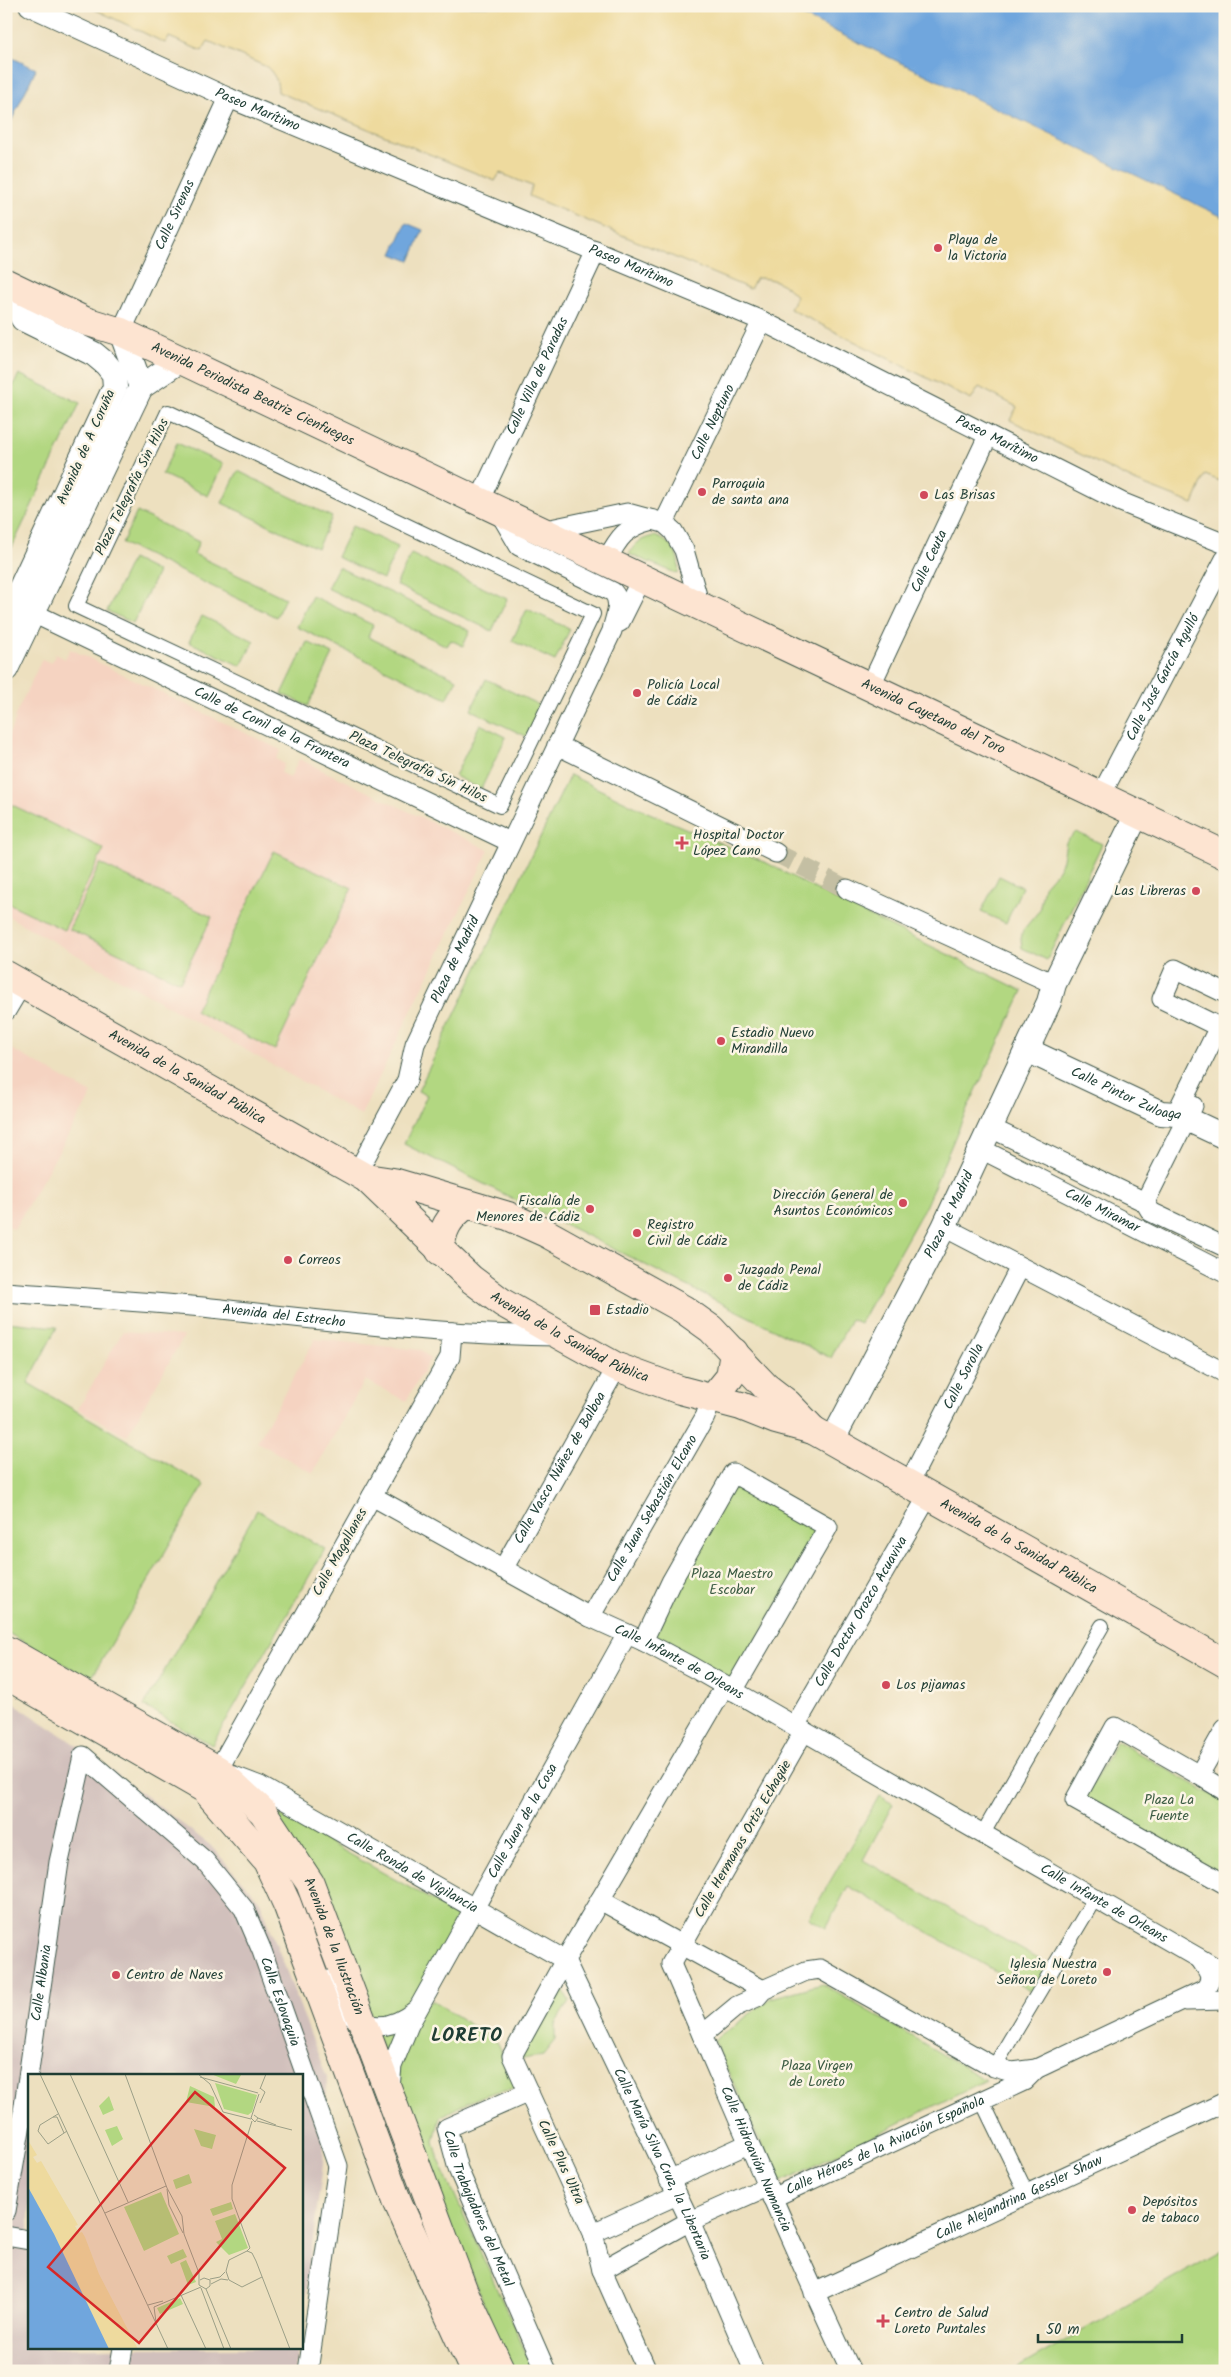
<svg xmlns="http://www.w3.org/2000/svg" width="1231" height="2377" font-family="Kalam,sans-serif">
  <rect width="100%" height="100%" fill="#fcf5e5"/>
  <filter id="ink" filterUnits="userSpaceOnUse"><feTurbulence type="fractalNoise" baseFrequency=".02" numOctaves="2"/><feDisplacementMap in="SourceGraphic" scale="10" xChannelSelector="R" yChannelSelector="G"/><feConvolveMatrix kernelMatrix="1 2 1 2 8 2 1 2 1" color-interpolation-filters="sRGB"/></filter>
  <filter id="wash" filterUnits="userSpaceOnUse"><feTurbulence type="fractalNoise" baseFrequency=".0096" numOctaves="4" result="noise"/><feDisplacementMap in="SourceGraphic" scale="20" xChannelSelector="R" yChannelSelector="G"/><feGaussianBlur stdDeviation="1.12" result="paint"/><feColorMatrix in="noise" values="0 0 0 0 0 0 0 0 0 0 0 0 0 0 0 0 0 1.4 0 .05"/><feComposite in="paint" operator="in"/></filter>
  <g filter="url(#wash)">
    <rect width="100%" height="100%" fill="#ede0bf"/>
    <g fill="#f5d3c1">
      <polygon points="70,649 281,750 276,759 284,764 281,773 290,778 299,759 489,850 361,1115 6,915 6,740 16,719 14,718 42,659 51,663 56,654 65,659"/>
      <polygon points="6,1046 92,1094 14,1229 6,1225"/>
      <polygon points="123,1331 184,1336 127,1436 78,1409"/>
      <polygon points="315,1339 421,1350 430,1359 406,1401 365,1380 313,1473 257,1442"/>
    </g>
    <polygon fill="#d1c0bc" points="6,1698 94,1757 210,1845 260,1901 327,2078 323,2165 301,2325 301,2076 29,2076 29,2348 298,2348 295,2371 6,2371"/>
    <g fill="#b2d781" stroke="#688a5a">
      <polygon points="19,374 80,403 6,560 6,401"/>
      <polygon points="177,443 223,464 208,496 162,474"/>
      <polygon points="238,471 332,517 317,548 222,503"/>
      <polygon points="137,512 199,542 194,554 285,598 276,617 122,543"/>
      <polygon points="352,526 398,547 383,579 337,557"/>
      <path d="M654 536C672 541 681 555 678 574L629 554C636 542 641 539 654 536Z"/>
      <polygon points="411,554 507,599 492,631 396,585"/>
      <polygon points="132,559 158,572 133,623 107,611"/>
      <polygon points="338,567 470,631 463,646 451,640 447,646 327,588"/>
      <polygon points="312,596 373,625 368,637 457,679 447,699 297,627"/>
      <polygon points="527,609 570,629 555,661 512,641"/>
      <polygon points="202,616 254,641 241,666 189,642"/>
      <polygon points="307,642 333,654 308,706 282,694"/>
      <polygon points="486,679 547,709 532,739 471,710"/>
      <polygon points="480,724 506,737 481,789 455,776"/>
      <polygon points="570,775 640,809 767,863 830,897 1023,991 964,1116 926,1205 860,1323 851,1319 831,1358 404,1144 427,1095 418,1091"/>
      <polygon points="6,802 104,849 64,930 6,902"/>
      <polygon points="1076,832 1102,844 1047,960 1022,948 1021,939 1023,930 1039,911 1044,886 1058,870 1063,860 1066,842"/>
      <polygon points="274,851 352,888 275,1050 195,1011"/>
      <polygon points="100,864 212,917 180,982 69,929"/>
      <polygon points="999,876 1022,887 1006,923 981,912"/>
      <polygon points="6,1322 57,1327 28,1383 204,1485 91,1679 6,1632"/>
      <polygon points="734,1479 820,1528 731,1685 645,1635"/>
      <polygon points="257,1510 325,1549 212,1745 144,1706"/>
      <polygon points="1117,1741 1225,1802 1225,1877 1085,1797"/>
      <polygon points="879,1796 893,1804 863,1860 1049,1965 1032,1992 848,1886 826,1928 809,1918"/>
      <polygon points="271,1810 462,1917 406,2012 373,2019"/>
      <polygon points="556,1975 569,2001 555,2024 555,2040 543,2055 523,2059 514,2045"/>
      <polygon points="822,1984 986,2080 779,2183 714,2041 771,1998"/>
      <path d="M432 2000 498 2043 517 2088C487 2091 466 2103 440 2117L434 2141 439 2160 534 2371H513L412 2137 375 2028Z"/>
      <polygon points="1225,2249 1225,2371 1012,2371"/>
    </g>
    <path fill="#eeda9e" stroke="#868c69" d="M88 6H1225V483L1205 475 1193 504 1137 482 1010 420 1017 407 979 387 971 400 790 309 796 296C785 283 773 278 756 278L750 289 529 196 532 186 500 173 495 181 278 92C278 81 275 75 267 67L208 41 202 51 169 37 165 43Z"/>
    <g fill="#70a6dd" stroke="#487288">
      <polygon points="782,6 1225,6 1225,218"/>
      <polygon points="6,55 36,69 6,132"/>
      <polygon points="406,223 423,230 410,261 392,254"/>
    </g>
  </g>
  <g filter="url(#ink)">
    <g fill="none" stroke-linecap="round" stroke-linejoin="round">
      <polyline stroke="#c4bfa3" stroke-width="19" stroke-dasharray="19 9" stroke-linecap="butt" points="776,853 847,889"/>
      <defs>
        <g id="pedestrian">
          <polygon points="168,412 593,614 500,806 76,606"/>
          <polyline points="982,1835 1102,1626"/>
          <polyline points="994,2067 1095,1898"/>
          <polyline points="982,2101 1027,2194"/>
        </g>
        <g id="minor">
          <path id="s1" d="M29 6 229 98 762 321 1121 502 1225 544"/>
          <path id="s2" d="M121 332 229 98"/>
          <path id="s3" d="M479 501 596 251"/>
          <path id="s4" d="M664 523 762 321"/>
          <polyline points="541,531 627,513 664,523 673,531 684,550 700,606"/>
          <path d="M606 561C619 537 625 527 653 520"/>
          <path id="s5" d="M33 613 510 842"/>
          <polyline points="620,622 642,578"/>
          <path id="s6" d="M870 687 988 436"/>
          <polyline points="557,745 776,853"/>
          <path id="s7" d="M1100 797 1225 559"/>
          <polyline points="847,889 1054,984"/>
          <polyline points="6,1011 22,984"/>
          <polyline points="1176,1114 1219,1027 1162,999 1175,969 1225,993"/>
          <polyline points="991,1128 1145,1202 1151,1212 1225,1247"/>
          <path id="s8" d="M981 1149 1225 1273"/>
          <path id="s9" d="M357 1173 407 1080 415 1044 612 631C614 618 623 603 613 592L519 546 498 510"/>
          <polyline points="1145,1202 1193,1106"/>
          <polyline points="944,1227 1225,1373"/>
          <path id="s10" d="M6 1292C72 1297 137 1301 203 1307 321 1320 439 1335 558 1336"/>
          <path id="s11" d="M452 1332 450 1357 218 1770 260 1786 565 1960"/>
          <path id="s12" d="M908 1485 1020 1267"/>
          <path id="s13" d="M372 1496 590 1617 643 1641 692 1667 1225 1973"/>
          <path id="s14" d="M503 1569 617 1367"/>
          <path id="s15" d="M590 1617 705 1417 712 1399"/>
          <polyline points="643,1641 671,1582 733,1473 828,1527 733,1691"/>
          <path id="s16" d="M795 1726 928 1496"/>
          <polyline points="1225,1729 1199,1775 1115,1727 1075,1800 1225,1884"/>
          <path id="s17" d="M804 1731 671 1964C731 2100 787 2237 851 2371"/>
          <polyline points="1199,1775 1225,1791"/>
          <polyline points="600,1900 763,1990"/>
          <path id="s18" d="M565 1960 690 2221 754 2371"/>
          <path d="M328 1980C344 2022 377 2042 416 2010"/>
          <polyline points="1186,2001 1225,2000"/>
          <polyline points="702,2035 737,2006 757,1997 763,1990 806,1971 820,1969 994,2067 1012,2072 1036,2069"/>
          <path id="s19" d="M390 2088 392 2066 409 2025 627 1634"/>
          <path id="s20" d="M529 2092 447 2128 458 2169 546 2371"/>
          <polyline points="669,2180 748,2144"/>
          <path id="s21" d="M772 2198 1024 2081 1036 2069 1205 1989C1215 1977 1207 1970 1200 1959"/>
          <path id="s22" d="M6 2211 23 2112 59 1862 83 1756 205 1861 244 1909 262 1951 338 2166 308 2371"/>
          <polyline points="593,2233 677,2195"/>
          <polyline points="6,2236 29,2240"/>
          <polyline points="602,2270 690,2221 766,2187"/>
          <path id="s23" d="M814 2293 1225 2102"/>
          <polyline points="119,2371 123,2348"/>
          <polyline points="647,2371 602,2270 593,2233 512,2056 565,1960 725,1686"/>
        </g>
        <g id="tertiary">
          <polyline points="6,290 23,319 94,354 106,364 114,374 115,387 6,619"/>
          <polyline points="121,332 141,387"/>
          <polyline points="6,669 141,387 181,360"/>
          <path id="s24" d="M1027 1050 1161 1113 1176 1114 1225 1137"/>
          <path id="s25" d="M832 1441 944 1227 1049 1002 1054 984 1137 814"/>
        </g>
        <g id="secondary">
          <path id="s26" d="M6 283 85 321 121 332 181 360 1225 855"/>
          <path id="s27" d="M6 975 366 1178 471 1279 503 1303 561 1336 617 1367 680 1390 741 1406 776 1420 813 1430 1225 1663"/>
          <polyline points="366,1178 393,1182 508,1216 546,1233 683,1309 711,1329 765,1386 787,1403 813,1430"/>
          <path d="M440 1251C442 1229 448 1218 466 1205"/>
          <polyline points="712,1399 730,1377 734,1352"/>
          <path id="s28" d="M6 1650 218 1770 263 1812 310 1883 464 2292 501 2371"/>
          <polyline points="6,1675 205,1789 267,1861 287,1904 398,2203 474,2371"/>
        </g>
      </defs>
      <use href="#pedestrian" stroke="#3e5549" stroke-width="16"/>
      <use href="#minor" stroke="#3e5549" stroke-width="21"/>
      <use href="#tertiary" stroke="#3e5549" stroke-width="26"/>
      <use href="#secondary" stroke="#3e5549" stroke-width="30"/>
      <use href="#pedestrian" stroke="#fff" stroke-width="14"/>
      <use href="#minor" stroke="#fff" stroke-width="19"/>
      <use href="#tertiary" stroke="#fff" stroke-width="24"/>
      <use href="#secondary" stroke="#fde4d1" stroke-width="28"/>
    </g>
  </g>
  <g fill="#d1495b" stroke="#fcf5e5" stroke-width="2">
    <circle cx="938" cy="248" r="5"/>
    <circle cx="702" cy="492" r="5"/>
    <circle cx="924" cy="495" r="5"/>
    <circle cx="637" cy="693" r="5"/>
    <path d="M679.5 835.5h5v5h5v5h-5v5h-5v-5h-5v-5h5z"/>
    <circle cx="1196" cy="891" r="5"/>
    <circle cx="721" cy="1041" r="5"/>
    <circle cx="903" cy="1203" r="5"/>
    <circle cx="590" cy="1209" r="5"/>
    <circle cx="637" cy="1233" r="5"/>
    <circle cx="288" cy="1260" r="5"/>
    <circle cx="728" cy="1278" r="5"/>
    <rect x="589" y="1304" width="12" height="12" rx="2.5"/>
    <circle cx="886" cy="1685" r="5"/>
    <circle cx="1107" cy="1972" r="5"/>
    <circle cx="116" cy="1975" r="5"/>
    <circle cx="1132" cy="2210" r="5"/>
    <path d="M880.5 2313.5h5v5h5v5h-5v5h-5v-5h-5v-5h5z"/>
  </g>
  <g text-anchor="middle" dominant-baseline="central" stroke-width="5" stroke-linejoin="round" paint-order="stroke">
    <g font-size="14" fill="#1f3d34" stroke="#fcf5e5">
      <text stroke="none"><textPath href="#s1" startOffset="251">Paseo Marítimo</textPath></text>
      <text stroke="none"><textPath href="#s2" startOffset="129">Calle Sirenas</textPath></text>
      <text stroke="none"><textPath href="#s1" startOffset="656">Paseo Marítimo</textPath></text>
      <text stroke="none"><textPath href="#s3" startOffset="138">Calle Villa de Paradas</textPath></text>
      <text stroke="none"><textPath href="#s26" startOffset="271">Avenida Periodista Beatriz Cienfuegos</textPath></text>
      <text stroke="none"><textPath href="#s4" startOffset="112">Calle Neptuno</textPath></text>
      <text stroke="none"><textPath href="#s1" startOffset="1061">Paseo Marítimo</textPath></text>
      <text transform="translate(86 447) rotate(-66)">Avenida de A Coruña</text>
      <text transform="translate(132 487) rotate(-64)">Plaza Telegrafía Sin Hilos</text>
      <text stroke="none"><textPath href="#s6" startOffset="139">Calle Ceuta</textPath></text>
      <text stroke="none"><textPath href="#s7" startOffset="135">Calle José García Agulló</textPath></text>
      <text stroke="none"><textPath href="#s26" startOffset="1024">Avenida Cayetano del Toro</textPath></text>
      <text stroke="none"><textPath href="#s5" startOffset="265">Calle de Conil de la Frontera</textPath></text>
      <text transform="translate(418 767) rotate(25)">Plaza Telegrafía Sin Hilos</text>
      <text stroke="none"><textPath href="#s9" startOffset="236">Plaza de Madrid</textPath></text>
      <text stroke="none"><textPath href="#s27" startOffset="208">Avenida de la Sanidad Pública</textPath></text>
      <text stroke="none"><textPath href="#s24" startOffset="109">Calle Pintor Zuloaga</textPath></text>
      <text stroke="none"><textPath href="#s8" startOffset="136">Calle Miramar</textPath></text>
      <text stroke="none"><textPath href="#s25" startOffset="255">Plaza de Madrid</textPath></text>
      <text stroke="none"><textPath href="#s10" startOffset="279">Avenida del Estrecho</textPath></text>
      <text stroke="none"><textPath href="#s27" startOffset="674">Avenida de la Sanidad Pública</textPath></text>
      <text stroke="none"><textPath href="#s12" startOffset="122">Calle Sorolla</textPath></text>
      <text stroke="none"><textPath href="#s14" startOffset="116">Calle Vasco Núñez de Balboa</textPath></text>
      <text stroke="none"><textPath href="#s15" startOffset="125">Calle Juan Sebastián Elcano</textPath></text>
      <text stroke="none"><textPath href="#s27" startOffset="1172">Avenida de la Sanidad Pública</textPath></text>
      <text transform="translate(340 1552) rotate(-61)">Calle Magallanes</text>
      <text stroke="none"><textPath href="#s16" startOffset="132">Calle Doctor Orozco Acuaviva</textPath></text>
      <text stroke="none"><textPath href="#s13" startOffset="349">Calle Infante de Orleans</textPath></text>
      <text stroke="none"><textPath href="#s19" startOffset="300">Calle Juan de la Cosa</textPath></text>
      <text transform="translate(743 1839) rotate(-60)">Calle Hermanos Ortiz Echagüe</text>
      <text stroke="none"><textPath href="#s11" startOffset="719">Calle Ronda de Vigilancia</textPath></text>
      <text stroke="none"><textPath href="#s13" startOffset="838">Calle Infante de Orleans</textPath></text>
      <text stroke="none"><textPath href="#s28" startOffset="458">Avenida de la Ilustración</textPath></text>
      <text stroke="none"><textPath href="#s22" startOffset="231">Calle Albania</textPath></text>
      <text stroke="none"><textPath href="#s22" startOffset="784">Calle Eslovaquia</textPath></text>
      <text stroke="none"><textPath href="#s21" startOffset="125">Calle Héroes de la Aviación Española</textPath></text>
      <text stroke="none"><textPath href="#s17" startOffset="481">Calle Hidroavión Numancia</textPath></text>
      <text transform="translate(561 2162) rotate(65)">Calle Plus Ultra</text>
      <text stroke="none"><textPath href="#s18" startOffset="226">Calle María Silva Cruz, la Libertaria</textPath></text>
      <text stroke="none"><textPath href="#s23" startOffset="226">Calle Alejandrina Gessler Shaw</textPath></text>
      <text stroke="none"><textPath href="#s20" startOffset="176">Calle Trabajadores del Metal</textPath></text>
    </g>
    <g font-size="14" fill="#1f3d34" stroke="#fcf5e5" text-anchor="start">
      <text x="948" y="240">Playa de<tspan x="948" dy="16">la Victoria</tspan></text>
      <text x="712" y="484">Parroquia<tspan x="712" dy="16">de santa ana</tspan></text>
      <text x="934" y="495">Las Brisas</text>
      <text x="647" y="685">Policía Local<tspan x="647" dy="16">de Cádiz</tspan></text>
      <text x="693" y="835">Hospital Doctor<tspan x="693" dy="16">López Cano</tspan></text>
      <text x="1186" y="891" text-anchor="end">Las Libreras</text>
      <text x="731" y="1033">Estadio Nuevo<tspan x="731" dy="16">Mirandilla</tspan></text>
      <text x="893" y="1195" text-anchor="end">Dirección General de<tspan x="893" dy="16">Asuntos Económicos</tspan></text>
      <text x="580" y="1201" text-anchor="end">Fiscalía de<tspan x="580" dy="16">Menores de Cádiz</tspan></text>
      <text x="647" y="1225">Registro<tspan x="647" dy="16">Civil de Cádiz</tspan></text>
      <text x="298" y="1260">Correos</text>
      <text x="738" y="1270">Juzgado Penal<tspan x="738" dy="16">de Cádiz</tspan></text>
      <text x="606" y="1310">Estadio</text>
      <text x="896" y="1685">Los pijamas</text>
      <text x="1097" y="1964" text-anchor="end">Iglesia Nuestra<tspan x="1097" dy="16">Señora de Loreto</tspan></text>
      <text x="126" y="1975">Centro de Naves</text>
      <text x="1142" y="2202">Depósitos<tspan x="1142" dy="16">de tabaco</tspan></text>
      <text x="894" y="2313">Centro de Salud<tspan x="894" dy="16">Loreto Puntales</tspan></text>
    </g>
    <g font-size="14" fill="#3c5c43" stroke="#fcf5e5">
      <text x="732" y="1574">Plaza Maestro<tspan x="732" dy="16">Escobar</tspan></text>
      <text x="1169" y="1800">Plaza La<tspan x="1169" dy="16">Fuente</tspan></text>
      <text x="817" y="2066">Plaza Virgen<tspan x="817" dy="16">de Loreto</tspan></text>
    </g>
    <g font-size="19" font-weight="bold" letter-spacing="1" fill="#1f3d34" stroke="#fcf5e5">
      <text x="467" y="2036">LORETO</text>
    </g>
  </g>
  <g transform="translate(28 2074)">
    <rect width="275" height="275" fill="#ede0bf"/>
    <path d="M183 0H210L213 1 208 10ZM187 9 229 21 224 38 220 41 196 35ZM162 12 186 23 187 33 158 28ZM81 22 86 36 75 41 71 32ZM89 52 95 65 84 72 77 56ZM166 55 188 61 184 75 173 72ZM161 100 164 109 148 115 145 106ZM133 118 151 160 116 177 96 133ZM203 128 205 135 185 142 182 135ZM207 140 220 174 201 181 188 168 194 165 187 147ZM155 175 159 183 143 190 139 182ZM158 186 168 208 160 211 152 189ZM152 224 155 230 132 240 129 234Z" fill="#b2d781"/>
    <path d="M0 66 9 81 5 83 9 89 13 87 50 151 47 152 51 159 54 158 57 163 71 200 110 275H53L0 153Z" fill="#eeda9e"/>
    <path d="M0 113 26 160 81 275H0Z" fill="#70a6dd"/>
    <path fill="none" stroke="#9b9f87" stroke-width="1" d="M12 0 140 275M42 0 100 128M97 0 139 114 154 142 156 160 171 199V211L178 215M170 0 182 10 195 38 223 45M172 3 230 19M232 15 238 0M232 29 237 18 232 14M30 40 12 51 10 57 20 70 39 57M226 41 230 44 227 48 223 44 231 20M25 43H29L36 59M230 44 248 51M224 47 204 111V125L222 174 219 177 224 179 228 187 262 275M229 47 264 56M139 115 141 131 155 159M77 139 138 112M219 177 201 186 198 197 201 206 214 213 234 203M182 205 192 203 197 198M172 206 176 204 182 206V212L178 215M183 210 193 205 200 206M173 214 196 275M178 215 203 275M153 221 178 275M120 231 135 227M128 248 126 233 173 213"/>
    <path fill="#d62828" fill-opacity="0.15" stroke="#d62828" stroke-width="2.5" d="M167 18 257 94 111 269 20 193Z"/>
    <rect width="275" height="275" fill="none" stroke="#1f3d34" stroke-width="2.5"/>
  </g>
  <rect width="1231" height="2377" fill="none" stroke="#fcf5e5" stroke-width="25"/>
  <path d="M1038 2334v8h144v-8" fill="none" stroke="#1f3d34" stroke-width="2.5"/>
  <text x="1046" y="2334" font-size="15" fill="#1f3d34" stroke="#fcf5e5" stroke-width="4" paint-order="stroke">50 m</text>
</svg>
